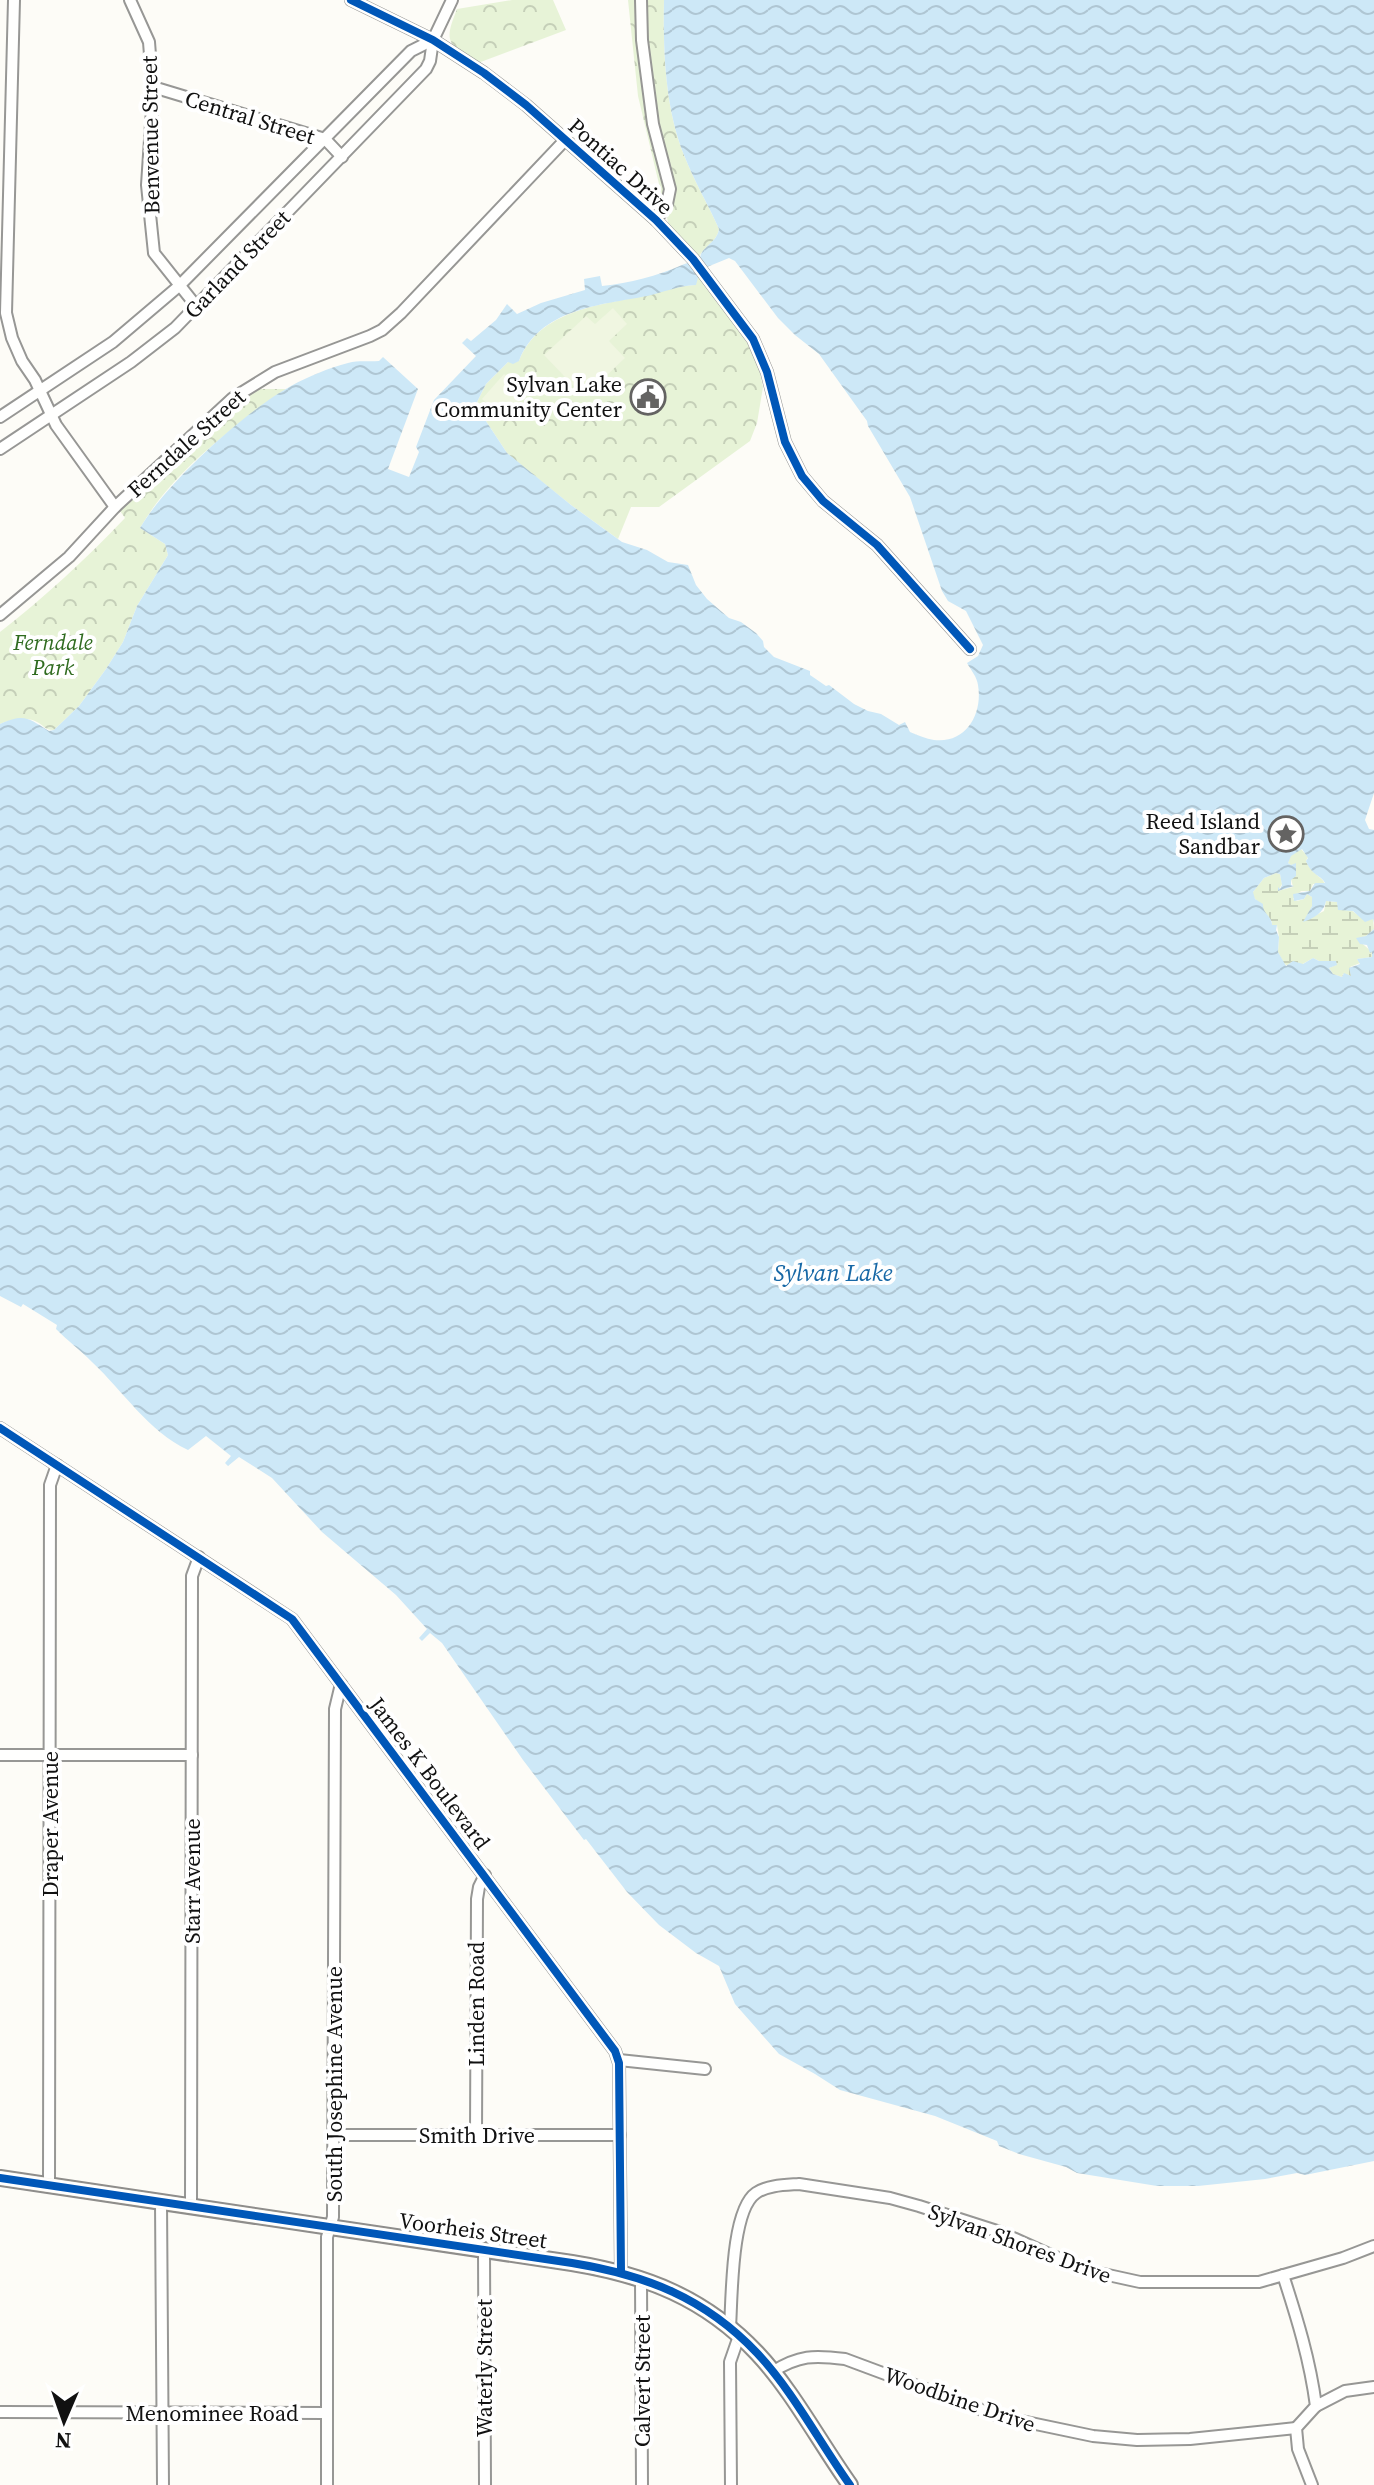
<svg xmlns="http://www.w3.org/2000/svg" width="1374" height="2485" font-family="'Source Serif 4',serif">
  <defs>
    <pattern id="wetland-marsh" width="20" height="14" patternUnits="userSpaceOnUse" patternTransform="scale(2)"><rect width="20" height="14" fill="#e7f3d7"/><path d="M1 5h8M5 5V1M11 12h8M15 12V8" fill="none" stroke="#c5cfb8"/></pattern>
    <pattern id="park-crowns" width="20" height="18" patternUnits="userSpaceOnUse" patternTransform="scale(2)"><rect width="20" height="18" fill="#e7f3d7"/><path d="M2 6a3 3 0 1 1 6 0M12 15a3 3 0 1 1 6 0" fill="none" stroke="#c5cfb8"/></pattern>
    <pattern id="water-waves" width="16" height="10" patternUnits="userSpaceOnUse" patternTransform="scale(2)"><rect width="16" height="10" fill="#cde8f7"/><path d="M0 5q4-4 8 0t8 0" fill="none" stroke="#afc6d3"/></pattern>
  </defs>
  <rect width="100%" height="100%" fill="#fdfcf7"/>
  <path fill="url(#wetland-marsh)" d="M1301 849 1308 857 1306 861C1312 875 1322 876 1325 884H1313L1310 891H1301L1293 899 1297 901 1304 899 1307 894 1312 897V906L1306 920 1324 911 1326 901 1337 902 1339 910H1351L1362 918 1373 919 1374 929 1366 936 1357 939 1372 952V957L1357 959 1360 963 1350 967 1351 976 1343 974 1342 977 1333 974 1329 968 1336 965 1335 961H1319L1313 958 1301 965 1291 962 1289 966 1284 964 1278 952 1279 937 1277 925H1272V922L1253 896V892L1264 878 1276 873 1280 874 1282 884 1278 891 1293 887 1291 879 1296 864 1291 865 1288 863 1290 856Z"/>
  <g fill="url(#park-crowns)">
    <path d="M512 0H553L566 30 478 63C448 43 443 44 457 9Z"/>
    <path d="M628 0H664C663 50 665 108 684 155 694 181 708 204 719 229 717 243 701 248 699 258L669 226 638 96Z"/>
    <path d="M699 274 740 329 757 360 763 387 757 423 750 441 659 507H631L618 539 571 505 516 461 507 453 480 412 477 402 486 384 508 362 519 361C539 310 600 305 647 295 663 291 678 286 695 285Z"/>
    <path d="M257 389H286C234 426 172 472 140 528L165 544 168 555 137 606 123 642 106 669 79 706 54 730C44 730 44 725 35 721 26 717 9 720 0 724V632C45 597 86 559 125 518L120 511C161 471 208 419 257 389Z"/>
  </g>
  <g fill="#f0f6e1">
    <polygon points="613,308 627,324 609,341 625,358 584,397 544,355 586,316 595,324"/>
    <polygon points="504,374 527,393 504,419 482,399"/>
  </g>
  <path fill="url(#water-waves)" fill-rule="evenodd" d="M664 0H1374V793L1365 820 1369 829 1374 830V923L1373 919 1365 922 1353 911 1338 910 1337 902 1326 901C1324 913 1312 919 1303 922L1312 906V897L1307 894 1304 899 1294 901 1293 894 1310 891 1315 883H1325C1321 875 1312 876 1306 861L1308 858 1302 849 1291 856 1288 863 1291 865 1296 863V876L1291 880V885L1294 886 1278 891V887L1280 889 1282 885 1280 874 1276 873 1264 878 1253 892 1255 899 1263 904C1262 913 1272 916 1272 925H1277L1276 930 1279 937 1278 952 1286 966 1293 961 1303 964 1313 958 1319 961H1336L1337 965 1329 968 1333 974 1342 977 1344 973 1351 976 1349 968 1360 964 1357 959 1372 957V952L1370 953 1367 945 1360 944 1356 938 1366 936 1374 929V2161L1305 2175 1297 2173 1265 2179 1198 2186H1157L1077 2173 1066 2167 1019 2154 999 2146 997 2141 935 2116 840 2090 815 2074 779 2054 735 2004 719 1966 696 1953 659 1925 627 1892 586 1839 584 1840 523 1760 442 1643 430 1633 422 1641 419 1638 427 1629 396 1595 322 1532 272 1478 239 1457 228 1466 225 1463 231 1456 206 1436 188 1450C148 1431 124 1392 92 1362 79 1349 68 1341 56 1329L57 1325 23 1304 21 1307 0 1296V724C25 713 28 718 49 731L54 730 79 706 106 669 123 642 137 606 168 555 165 544 140 528C167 482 244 412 291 386 309 376 329 368 348 363 359 360 368 362 379 361L383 357 418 389 388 469 409 477 419 452 416 447 434 400 476 356 462 343 467 338 471 341 496 320 507 304 517 314 541 303 585 290 584 279 600 276 602 286C630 283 657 276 682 265 689 262 693 263 700 258 701 247 717 243 719 229 708 204 694 181 684 155 665 108 663 50 664 0ZM729 258 735 261 778 318 795 335 819 354 867 421 868 426 910 497 942 591 948 601 966 611 983 645 978 656 967 663C971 670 977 677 978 685 983 714 966 744 934 740 926 739 918 735 910 732L905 722 899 725 881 714 868 711 854 704 829 685 826 686 810 675V671L774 657 764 647 763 641 756 633 741 622 729 618 707 599 696 585 688 565 668 562 647 550 622 542 571 505 507 453 480 412 477 402 486 384 508 362 513 364 519 361C539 309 600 305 647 296 664 292 678 286 696 285L699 274 707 267Z"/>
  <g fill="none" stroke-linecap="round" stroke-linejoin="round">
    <defs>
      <g id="street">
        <polyline points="14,0 6,313 12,338 22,361 35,380 56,425 115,507"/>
        <polyline points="130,0 149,42 153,94 147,185 154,253 197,307"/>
        <polyline points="351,0 433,40 484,73 526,105 656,220 693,259 753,339 767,372 785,442 802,476 823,501 877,545 970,649"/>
        <polyline points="641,0 642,40 653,124 670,189 667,204 656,220"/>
        <polyline points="153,87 325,139 342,157"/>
        <polyline points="0,417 113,342 179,286 411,51 433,40"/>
        <polyline points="0,449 131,362 175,328 426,69 430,61 433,40 452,0"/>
        <polyline points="0,615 69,557 115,507 233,398 275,372 370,336 382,330 401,313 566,139"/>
        <polyline points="0,1428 292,1619 615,2051 619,2063 621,2272"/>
        <polyline points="0,1755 192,1755"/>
        <polyline points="619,2060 705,2069"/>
        <polyline points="333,2135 620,2135"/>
        <polyline points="476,2135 477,1899 479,1887 485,1875"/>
        <polyline points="49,2185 50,1485 57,1465"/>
        <polyline points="161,2202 163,2485"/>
        <polyline points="191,2206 192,1576 199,1557"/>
        <polyline points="484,2250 485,2485"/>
        <path d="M1283 2275C1297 2318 1310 2360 1316 2406L1296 2428 1298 2449 1312 2485"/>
        <polyline points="641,2278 642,2485"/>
        <path d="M730 2328C732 2297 731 2210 756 2193 768 2185 785 2185 799 2184L890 2198 919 2206 1000 2232 1053 2256 1099 2273 1140 2282H1259L1343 2258 1374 2246"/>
        <path d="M772 2372C799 2355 814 2355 845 2359L998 2416 1093 2436 1137 2440 1190 2439 1296 2428"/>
        <polyline points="1316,2406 1345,2391 1374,2387"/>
        <polyline points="0,2412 327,2413"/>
        <polyline points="327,2485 327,2237 333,2217 335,1709 341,1684"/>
        <polyline points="731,2485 730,2362 739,2336"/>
      </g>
      <path id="secondary" d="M0 2178 572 2263C646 2275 705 2298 757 2353 792 2390 820 2443 850 2485"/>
    </defs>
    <use href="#street" stroke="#979795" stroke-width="14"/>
    <use href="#secondary" stroke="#8e8d8b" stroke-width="18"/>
    <use href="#street" stroke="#fffffe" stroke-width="10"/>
    <use href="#secondary" stroke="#f6f4eb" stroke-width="14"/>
    <defs>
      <g id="cycleway">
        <polyline points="351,0 433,40 484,73 526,105 656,220 693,259 753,339 767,372 785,442 802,476 823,501 877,545 970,649"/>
        <polyline points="0,1428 292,1619 615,2051 619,2063 621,2272"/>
        <path d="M0 2178 572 2263C646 2275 705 2298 757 2353 792 2390 820 2443 850 2485"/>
      </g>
    </defs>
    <use href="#cycleway" stroke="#fff" stroke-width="13"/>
    <use href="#cycleway" stroke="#0057b8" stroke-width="8"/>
  </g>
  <defs>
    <symbol id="civic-ring" viewBox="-11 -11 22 22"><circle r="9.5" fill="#fff" stroke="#646362" stroke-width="1.5"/><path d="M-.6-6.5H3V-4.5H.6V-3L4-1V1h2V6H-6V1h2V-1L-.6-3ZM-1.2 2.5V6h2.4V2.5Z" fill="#646362"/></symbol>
    <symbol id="sight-ring" viewBox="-11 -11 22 22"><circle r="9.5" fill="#fff" stroke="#646362" stroke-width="1.5"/><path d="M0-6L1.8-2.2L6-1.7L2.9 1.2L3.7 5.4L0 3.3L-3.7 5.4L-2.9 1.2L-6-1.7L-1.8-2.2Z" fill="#646362"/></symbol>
  </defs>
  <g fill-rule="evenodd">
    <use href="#civic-ring" x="628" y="377" width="40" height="40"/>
    <use href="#sight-ring" x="1266" y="814" width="40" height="40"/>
  </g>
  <g text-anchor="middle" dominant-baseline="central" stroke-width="8" stroke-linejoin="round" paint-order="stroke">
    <g font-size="22" fill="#111" stroke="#fff">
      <text transform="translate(250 117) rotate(17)">Central Street</text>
      <text transform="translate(150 135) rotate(-91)">Benvenue Street</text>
      <text transform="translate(621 166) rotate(42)">Pontiac Drive</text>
      <text transform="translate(237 264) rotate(-46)">Garland Street</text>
      <text transform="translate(186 443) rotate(-42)">Ferndale Street</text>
      <text transform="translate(430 1773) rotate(53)">James K Boulevard</text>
      <text transform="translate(50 1824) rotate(-90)">Draper Avenue</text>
      <text transform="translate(192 1881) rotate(-90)">Starr Avenue</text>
      <text transform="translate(476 2004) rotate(-90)">Linden Road</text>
      <text transform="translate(334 2084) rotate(-90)">South Josephine Avenue</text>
      <text x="477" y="2135">Smith Drive</text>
      <text transform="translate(473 2230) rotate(8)">Voorheis Street</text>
      <text transform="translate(1020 2243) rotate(20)">Sylvan Shores Drive</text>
      <text transform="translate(484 2368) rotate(-90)">Waterly Street</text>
      <text transform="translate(642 2381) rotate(-90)">Calvert Street</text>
      <text transform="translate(960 2399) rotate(19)">Woodbine Drive</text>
      <text x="212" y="2413">Menominee Road</text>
    </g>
    <g font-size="22" fill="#111" stroke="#fff" text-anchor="end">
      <text x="622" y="384">Sylvan Lake<tspan x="622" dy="25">Community Center</tspan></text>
      <text x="1260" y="821">Reed Island<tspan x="1260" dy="25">Sandbar</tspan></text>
    </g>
    <g font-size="22" font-style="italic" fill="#2f6b1f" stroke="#fff">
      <text x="53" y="642">Ferndale<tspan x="53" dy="25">Park</tspan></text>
    </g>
    <g font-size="24" font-style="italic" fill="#1768a6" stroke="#fff">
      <text x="833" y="1272">Sylvan Lake</text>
    </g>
  </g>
  <g transform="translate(64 2421) rotate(182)" stroke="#ffffff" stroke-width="6" paint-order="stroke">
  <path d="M0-6L14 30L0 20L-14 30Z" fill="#111111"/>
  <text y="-12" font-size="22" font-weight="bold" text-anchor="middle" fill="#111111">N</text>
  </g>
</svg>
